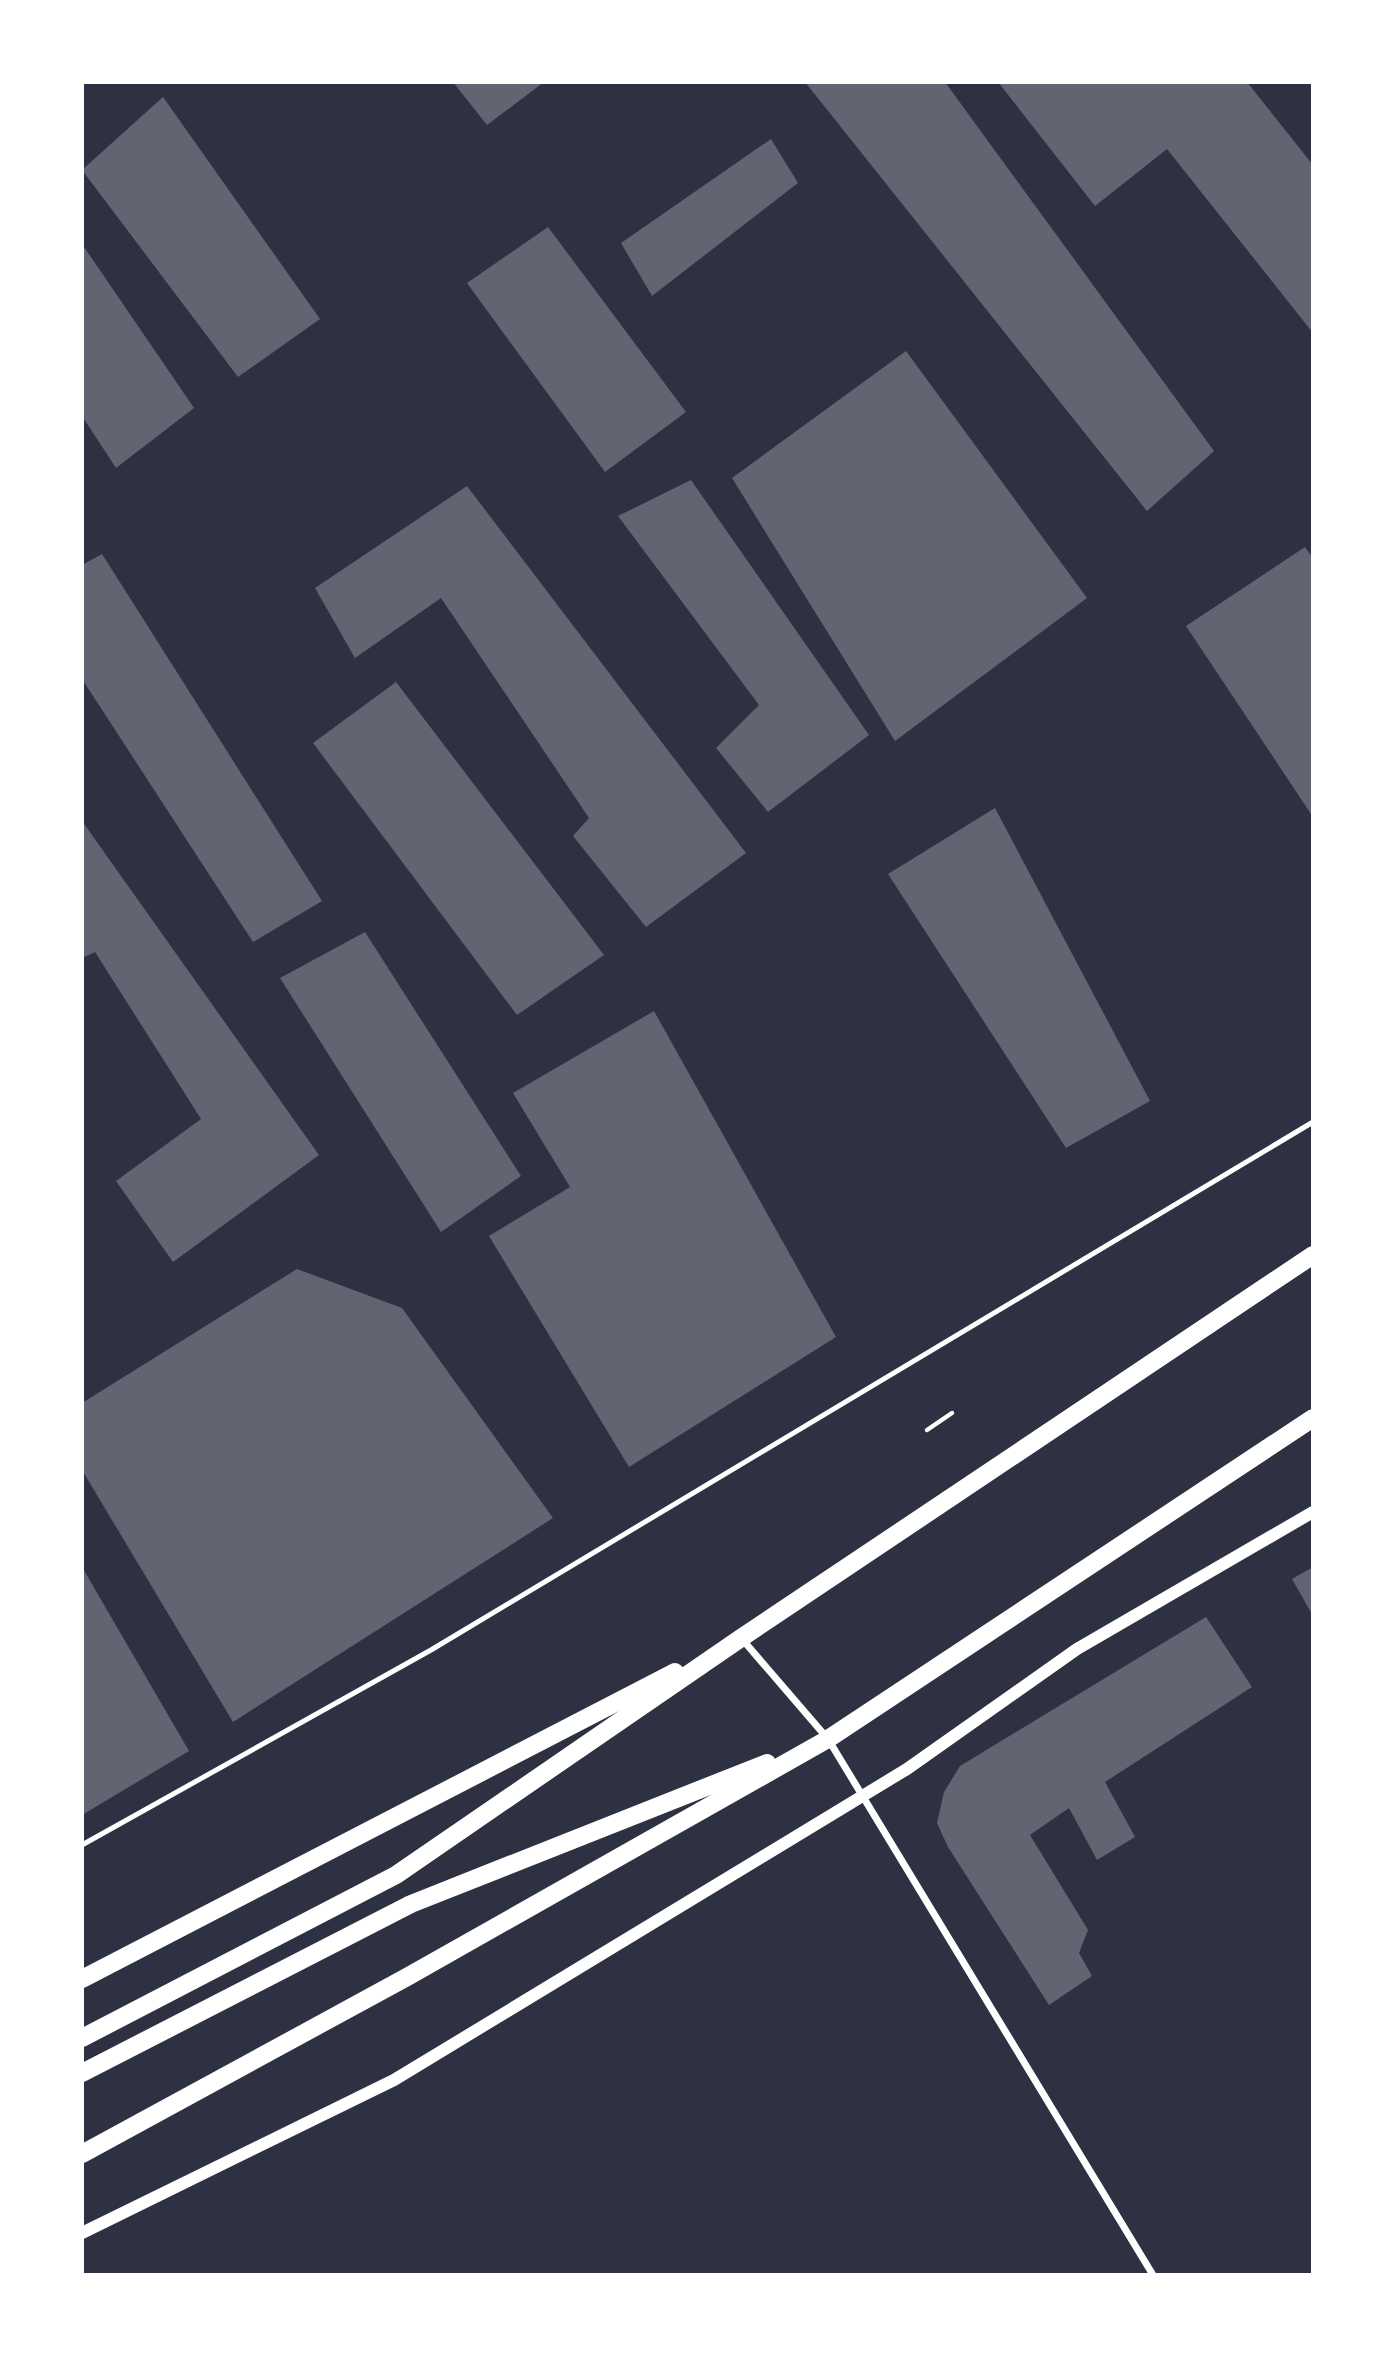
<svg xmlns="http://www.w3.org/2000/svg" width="1395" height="2357" font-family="'IBM Plex Sans',sans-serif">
  <rect width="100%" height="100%" fill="#2d3142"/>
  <g fill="#626471">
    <polygon points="453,82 544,82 487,125"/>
    <polygon points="805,82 945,82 1214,451 1147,511"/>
    <polygon points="998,82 1247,82 1313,165 1313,333 1167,149 1095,206"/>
    <polygon points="163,97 320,319 238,377 82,170"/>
    <polygon points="771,139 798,183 652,296 621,243"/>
    <polygon points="548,227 686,412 605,472 467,283"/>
    <polygon points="82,244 194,408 116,468 82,416"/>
    <polygon points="906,351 1087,598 895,741 732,478"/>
    <polygon points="691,480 869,735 768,812 716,748 759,705 618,516"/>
    <polygon points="467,486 746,853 646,927 573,836 589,818 441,598 355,658 315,588"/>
    <polygon points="1305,547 1313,558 1313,817 1186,626"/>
    <polygon points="102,554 322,901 253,942 82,679 82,565"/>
    <polygon points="396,682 604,955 517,1015 313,743"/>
    <polygon points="995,808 1150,1101 1066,1148 888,874"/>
    <polygon points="82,821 319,1155 173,1262 116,1181 201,1119 95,952 82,958"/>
    <polygon points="365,932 521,1176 441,1232 280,978"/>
    <polygon points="654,1011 836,1337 629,1467 489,1236 570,1187 513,1093"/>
    <polygon points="297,1269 402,1308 553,1518 233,1722 82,1470 82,1403"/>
    <polygon points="82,1567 189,1751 82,1815"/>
    <polygon points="1313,1567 1313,1616 1292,1579"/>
    <polygon points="1206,1617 1252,1687 1105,1782 1135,1837 1097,1860 1069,1808 1030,1835 1088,1930 1079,1953 1092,1976 1049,2005 948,1847 937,1823 944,1792 960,1766"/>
  </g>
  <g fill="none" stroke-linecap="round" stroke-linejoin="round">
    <polyline stroke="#fff" stroke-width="4.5" points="927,1430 952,1413"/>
    <polyline stroke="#fff" stroke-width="5" points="82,1845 431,1650 1313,1122"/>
    <polyline stroke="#fff" stroke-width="7" points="742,1639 828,1739 1153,2275"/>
    <polyline stroke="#fff" stroke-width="12" points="82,2233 394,2080 907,1769 1077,1649 1313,1512"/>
    <g stroke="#fff" stroke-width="18">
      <polyline points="82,1979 675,1672"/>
      <polyline points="82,2038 396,1875 741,1638 1313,1255"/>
      <polyline points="82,2073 411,1904 767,1763"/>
      <polyline points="82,2154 407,1977 828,1739 1313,1418"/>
    </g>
  </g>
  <rect width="1395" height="2357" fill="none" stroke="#ffffff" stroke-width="168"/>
</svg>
